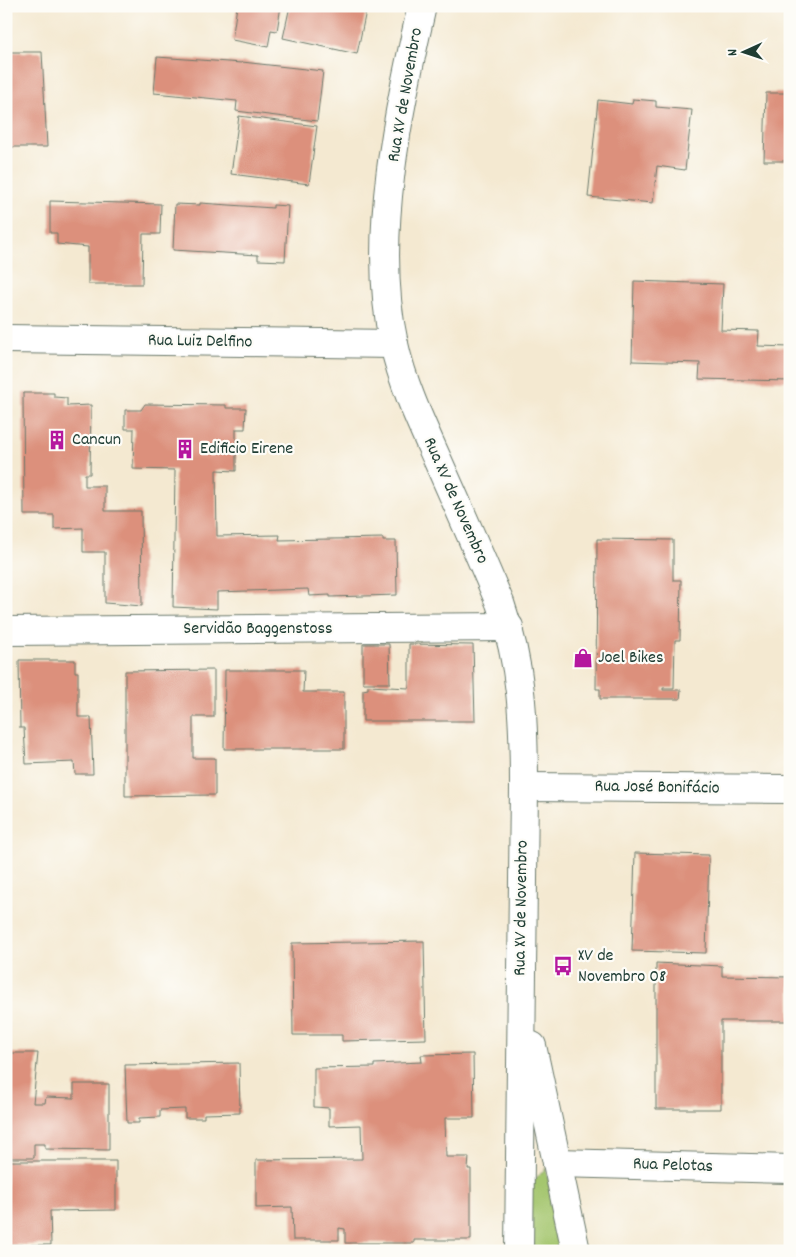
<svg xmlns="http://www.w3.org/2000/svg" width="796" height="1257" font-family="Dekko,sans-serif">
  <rect width="100%" height="100%" fill="#fdfcf7"/>
  <filter id="ink" filterUnits="userSpaceOnUse"><feTurbulence type="fractalNoise" baseFrequency=".02" numOctaves="2"/><feDisplacementMap in="SourceGraphic" scale="10" xChannelSelector="R" yChannelSelector="G"/><feConvolveMatrix kernelMatrix="1 2 1 2 8 2 1 2 1" color-interpolation-filters="sRGB"/></filter>
  <filter id="wash" filterUnits="userSpaceOnUse"><feTurbulence type="fractalNoise" baseFrequency=".0096" numOctaves="4" result="noise"/><feDisplacementMap in="SourceGraphic" scale="20" xChannelSelector="R" yChannelSelector="G"/><feGaussianBlur stdDeviation="1.12" result="paint"/><feColorMatrix in="noise" values="0 0 0 0 0 0 0 0 0 0 0 0 0 0 0 0 0 1.4 0 .05"/><feComposite in="paint" operator="in"/></filter>
  <g filter="url(#wash)">
    <rect width="100%" height="100%" fill="#f4e9d1"/>
    <polygon fill="#a4c66e" stroke="#628251" points="546,1168 563,1251 541,1251 527,1241 527,1190 536,1178"/>
    <g id="blocks">
      <g fill="#dc907b">
        <polygon points="237,6 281,6 277,31 271,30 268,47 232,40"/>
        <polygon points="290,6 367,6 357,54 283,38"/>
        <polygon points="6,52 42,52 47,147 6,147"/>
        <polygon points="157,57 242,63 242,62 323,71 317,121 236,111 237,101 154,93"/>
        <polygon points="766,93 790,93 790,161 764,161"/>
        <polygon points="633,99 656,101 656,107 692,110 685,170 657,166 653,203 588,197 598,100 632,104"/>
        <polygon points="239,116 317,126 309,184 231,174"/>
        <polygon points="50,201 161,204 160,234 143,234 142,284 88,284 88,247 57,244 57,233 50,233"/>
        <polygon points="200,203 273,208 273,205 288,206 285,261 258,260 258,255 173,250 175,204 200,205"/>
        <polygon points="634,281 723,284 721,330 759,331 758,346 790,347 790,381 699,379 700,363 632,361"/>
        <polygon points="23,393 54,393 54,397 67,398 67,406 91,405 90,474 85,474 85,486 105,486 105,511 141,511 142,606 105,603 105,552 83,552 83,528 54,529 54,515 24,515"/>
        <polygon points="145,404 226,405 226,408 246,408 245,429 236,429 236,471 216,470 217,536 280,535 279,540 383,538 383,541 396,541 397,595 330,597 330,595 309,596 308,589 217,592 217,609 173,607 175,470 133,469 134,429 125,429 125,410 141,410"/>
        <polygon points="597,539 673,540 673,580 681,580 680,640 675,640 674,688 663,688 663,690 681,690 680,699 600,699 600,689 596,689"/>
        <polygon points="363,644 389,644 390,683 363,683"/>
        <polygon points="409,644 473,645 475,721 363,721 363,690 368,689 368,686 409,688"/>
        <polygon points="19,660 75,660 75,672 78,672 78,717 91,717 93,774 75,774 74,762 26,764 24,728 20,728"/>
        <polygon points="214,670 214,717 193,717 193,758 215,758 215,795 125,796 125,671"/>
        <polygon points="225,670 304,670 303,692 344,692 344,749 224,749"/>
        <polygon points="635,853 709,855 706,953 632,951"/>
        <polygon points="424,941 426,1039 342,1041 342,1035 293,1035 292,943"/>
        <polygon points="656,963 722,966 722,976 790,977 790,1021 721,1021 721,1109 656,1109"/>
        <polygon points="6,1053 38,1053 33,1103 45,1103 46,1097 74,1098 74,1084 109,1084 109,1150 45,1149 45,1144 34,1144 34,1158 6,1158"/>
        <polygon points="473,1054 474,1118 445,1118 446,1157 469,1157 468,1169 471,1169 471,1240 414,1240 414,1243 345,1243 345,1229 339,1228 339,1240 293,1240 292,1207 256,1208 256,1160 362,1159 361,1125 329,1126 329,1108 314,1107 314,1068 374,1067 374,1064 422,1062 421,1055"/>
        <polygon points="239,1063 240,1113 204,1114 204,1118 185,1118 185,1109 160,1110 160,1117 139,1118 139,1123 127,1123 125,1065"/>
        <polygon points="6,1161 116,1161 116,1210 50,1211 51,1245 6,1245"/>
      </g>
    </g>
  </g>
  <g filter="url(#ink)">
    <use href="#blocks" fill-opacity="0" stroke="#6a796b" stroke-width="1"/>
    <g fill="none" stroke-linecap="round" stroke-linejoin="round">
      <defs>
        <g id="minor">
          <polyline points="6,339 394,344"/>
          <polyline points="6,631 509,627"/>
          <polyline points="524,787 790,789"/>
          <polyline points="557,1163 790,1169"/>
        </g>
        <g id="major">
          <path d="M422 6C399 109 370 239 394 344 403 385 421 423 438 461 459 508 480 556 500 603 522 666 524 721 524 787L519 1251"/>
          <polyline points="532,1046 576,1251"/>
        </g>
      </defs>
      <use href="#minor" stroke="#6a796b" stroke-width="30"/>
      <use href="#major" stroke="#6a796b" stroke-width="30"/>
      <use href="#minor" stroke="#fff" stroke-width="28"/>
      <use href="#major" stroke="#fff" stroke-width="28"/>
    </g>
  </g>
  <defs>
    <symbol id="building-bare" viewBox="-9 -9 18 18"><path d="M-4-6H4V6H1V3H-1V6H-4ZM-2.5-4.3h1.7v1.8h-1.7ZM.8-4.3h1.7v1.8H.8ZM-2.5-1h1.7V.8h-1.7ZM.8-1h1.7V.8H.8Z" fill="#b5179e" stroke="#fdfcf7" stroke-width="2.5" paint-order="stroke"/></symbol>
    <symbol id="shop-bare" viewBox="-9 -9 18 18"><path d="M-5-2.5h2.3a2.7 3.5 0 0 1 5.4 0H5L5.5 6h-11ZM-1.5-2.5h3a1.5 2.3 0 0 0-3 0Z" fill="#b5179e" stroke="#fdfcf7" stroke-width="2.5" paint-order="stroke"/></symbol>
    <symbol id="bus-bare" viewBox="-9 -9 18 18"><path d="M-5-6H5V4H4V6H2V4H-2V6H-4V4H-5ZM-3.5-4V0h7V-4ZM-3.5 1.2v1.5H-2V1.2ZM2 1.2v1.5H3.5V1.2Z" fill="#b5179e" stroke="#fdfcf7" stroke-width="2.5" paint-order="stroke"/></symbol>
  </defs>
  <g fill-rule="evenodd">
    <use href="#building-bare" x="43" y="426" width="28" height="28"/>
    <use href="#building-bare" x="171" y="435" width="28" height="28"/>
    <use href="#shop-bare" x="569" y="644" width="28" height="28"/>
    <use href="#bus-bare" x="549" y="952" width="28" height="28"/>
  </g>
  <g text-anchor="middle" dominant-baseline="central" stroke-width="4.5" stroke-linejoin="round" paint-order="stroke">
    <g font-size="18" fill="#1f3d34" stroke="#fdfcf7">
      <text transform="translate(406 95) rotate(-80)">Rua XV de Novembro</text>
      <text transform="translate(200 342) rotate(1)">Rua Luiz Delfino</text>
      <text transform="translate(455 501) rotate(66)">Rua XV de Novembro</text>
      <text x="258" y="629">Servidão Baggenstoss</text>
      <text transform="translate(657 788) rotate(1)">Rua José Bonifácio</text>
      <text transform="translate(522 908) rotate(-89)">Rua XV de Novembro</text>
      <text transform="translate(673 1166) rotate(2)">Rua Pelotas</text>
    </g>
    <g font-size="18" fill="#1f3d34" stroke="#fdfcf7" text-anchor="start">
      <text x="72" y="440">Cancun</text>
      <text x="200" y="449">Edificio Eirene</text>
      <text x="598" y="658">Joel Bikes</text>
      <text x="578" y="956">XV de<tspan x="578" dy="21">Novembro 08</tspan></text>
    </g>
  </g>
  <rect width="796" height="1257" fill="none" stroke="#fdfcf7" stroke-width="25"/>
  <g transform="translate(744 52) rotate(267)" stroke="#fdfcf7" stroke-width="4" paint-order="stroke">
  <path d="M0-4L9 19L0 12L-9 19Z" fill="#1f3d34"/>
  <text y="-8" font-size="14" font-weight="bold" text-anchor="middle" fill="#1f3d34">N</text>
  </g>
</svg>
